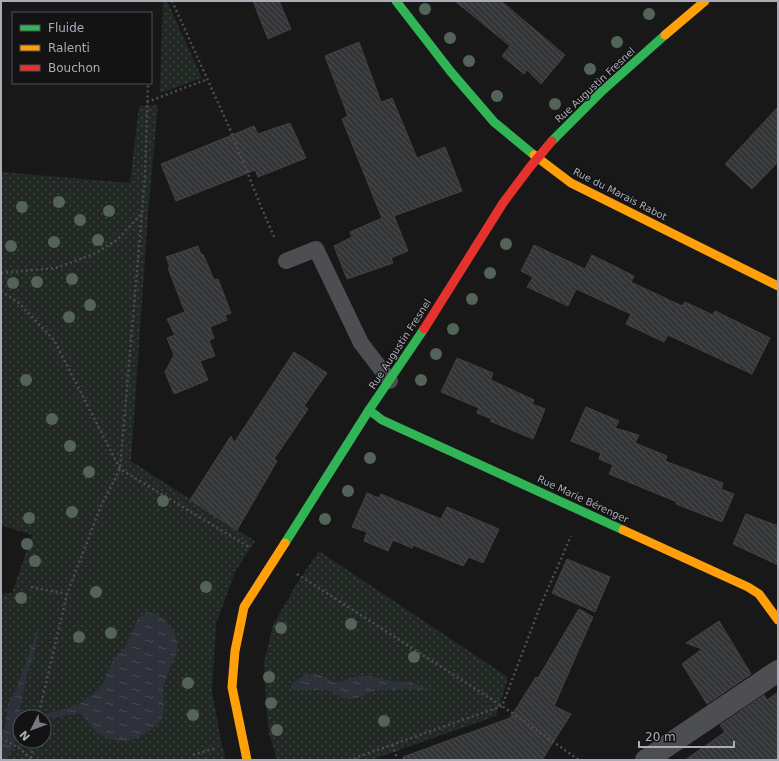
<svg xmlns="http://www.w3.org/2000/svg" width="779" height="761" font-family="'DejaVu Sans',sans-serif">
  <defs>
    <pattern id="grass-dots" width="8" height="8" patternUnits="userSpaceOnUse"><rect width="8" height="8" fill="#222924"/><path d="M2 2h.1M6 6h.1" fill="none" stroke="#3f4542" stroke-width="1.8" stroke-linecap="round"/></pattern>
    <pattern id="water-ripples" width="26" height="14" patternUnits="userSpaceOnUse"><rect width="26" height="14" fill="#2d3139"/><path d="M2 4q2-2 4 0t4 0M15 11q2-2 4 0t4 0" fill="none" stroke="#494c54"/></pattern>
    <pattern id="building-back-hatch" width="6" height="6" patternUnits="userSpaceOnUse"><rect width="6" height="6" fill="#343537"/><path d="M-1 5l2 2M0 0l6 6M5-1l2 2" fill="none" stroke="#4f5052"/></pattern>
  </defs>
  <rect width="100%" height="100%" fill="#181819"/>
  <g fill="url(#grass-dots)" fill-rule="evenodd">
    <polygon points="163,1 167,1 202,78 160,93"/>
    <path d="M158 105 148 214 131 461 255 541 235 572 216 624 212 691 221 741 226 760H1V594L12 593 32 535 1 525V172L130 183 139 106ZM20 717H44V741H20Z"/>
    <polygon points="319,551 508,677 496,716 371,760 277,760 269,733 266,704 264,663 273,625 297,583"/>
  </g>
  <g fill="url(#water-ripples)">
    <path d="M146 612C149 613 152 613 155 614 168 619 180 636 177 650 174 662 167 672 164 684 162 695 166 707 162 718 161 721 157 724 154 727 140 740 123 745 104 737 94 733 87 721 81 713L44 719V717H20C20 732 14 746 7 760H1V735L5 729 8 703 16 690 38 628 35 652 26 677 20 711 22 716 45 714 78 705 93 694 104 682 108 670 114 659 124 649 138 619Z"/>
    <polygon points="312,674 322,676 334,682 340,682 357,676 369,676 392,681 413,683 432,690 404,689 373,691 355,699 345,699 329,690 292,690 291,685 304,675"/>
  </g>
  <g fill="url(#building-back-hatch)" stroke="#414245">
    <polygon points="253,1 279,1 291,29 268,39"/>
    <polygon points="455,1 501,1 565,55 541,84 527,70 524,74 502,56 510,46"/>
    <polygon points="359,42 381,102 392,98 417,158 445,147 462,191 394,216 408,251 391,258 393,263 347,279 334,246 352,237 350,232 382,218 342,119 348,116 325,56"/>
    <polygon points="778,107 778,162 752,189 725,164"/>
    <polygon points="290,123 306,158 258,177 255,170 176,201 161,164 254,126 258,134"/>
    <polygon points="534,245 585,269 592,255 634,276 631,282 682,306 685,302 713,315 715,311 770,338 752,374 668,335 664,342 626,324 631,314 576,289 568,306 527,287 533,277 521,271"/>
    <polygon points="198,246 201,255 203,254 214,280 218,279 231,313 225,315 227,320 210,327 214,338 209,340 215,356 200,361 208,380 174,394 165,372 174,355 167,338 175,335 167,319 185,312 168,268 170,267 166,257"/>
    <polygon points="294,352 327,373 304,406 308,409 274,459 277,461 237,530 190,500 231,436 234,443"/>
    <polygon points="457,358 493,373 491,380 534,400 532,404 545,409 533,439 490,421 492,419 477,413 479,408 441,392"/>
    <polygon points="586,407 619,421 615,428 639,435 635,443 667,456 665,461 723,483 721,489 734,494 722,522 676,504 677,502 609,474 613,465 599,459 601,453 571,441"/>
    <polygon points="367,493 379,498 381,494 441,519 447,507 499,529 483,563 469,557 463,566 413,545 412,548 393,540 388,551 364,541 367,532 352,527"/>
    <polygon points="746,514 778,526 778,565 733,544"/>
    <polygon points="567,559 610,577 595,612 552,593"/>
    <polygon points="579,609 593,617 554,706 571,714 542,760 404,760 403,757 510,718 536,677 538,678"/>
    <polygon points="719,621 751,674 707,704 682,664 702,649 686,643"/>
    <polygon points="778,692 778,760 685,760 725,732 720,725 764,695 767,700"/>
  </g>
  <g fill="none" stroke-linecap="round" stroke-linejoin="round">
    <g stroke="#4e4e52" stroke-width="2.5" stroke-dasharray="2 3" stroke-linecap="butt">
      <polyline points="172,1 229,127 262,209 275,239"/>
      <polyline points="147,102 208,79"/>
      <polyline points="1,273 56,268 94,254 117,240 142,213"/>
      <polyline points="1,291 19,303 54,340 120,469 249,547"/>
      <polyline points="297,574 502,706 579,760"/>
      <polyline points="31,587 67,594"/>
      <polyline points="38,717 67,594 101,506 120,469 145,177 148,83"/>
      <polyline points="1,738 19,748 31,759"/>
      <polyline points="392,745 398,760"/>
      <polyline points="193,755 216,748"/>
      <polyline points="31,758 34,741"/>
      <polyline points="349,760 502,706 540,607 571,536"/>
    </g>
    <polyline stroke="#4d4e51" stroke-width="16" points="286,261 316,249 361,343 390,381"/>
    <polyline stroke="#4d4e51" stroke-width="22" points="646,760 778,671"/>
    <g stroke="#30b455" stroke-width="9">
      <polyline points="396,1 451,72 494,122 534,155"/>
      <polyline points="552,141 601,92 665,35"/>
      <polyline points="369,410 382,420 623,530"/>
      <polyline points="285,543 369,410 424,329"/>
    </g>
    <g stroke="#ff9f0a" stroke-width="9">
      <polyline points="665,35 705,1"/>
      <polyline points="534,155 571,183 778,286"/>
      <polyline points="623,530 748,587 759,594 778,620"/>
      <polyline points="247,760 232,687 235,651 244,607 285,543"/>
    </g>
    <polyline stroke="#e5322d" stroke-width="9" points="424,329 503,203 530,167 552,141"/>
  </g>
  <g fill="#536358">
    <circle cx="425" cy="9" r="6"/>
    <circle cx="649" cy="14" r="6"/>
    <circle cx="450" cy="38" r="6"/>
    <circle cx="617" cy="42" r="6"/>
    <circle cx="469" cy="61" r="6"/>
    <circle cx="590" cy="69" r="6"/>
    <circle cx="497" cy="96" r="6"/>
    <circle cx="555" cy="104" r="6"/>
    <circle cx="59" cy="202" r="6"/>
    <circle cx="22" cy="207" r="6"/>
    <circle cx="109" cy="211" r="6"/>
    <circle cx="80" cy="220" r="6"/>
    <circle cx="98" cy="240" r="6"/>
    <circle cx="54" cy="242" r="6"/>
    <circle cx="506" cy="244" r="6"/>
    <circle cx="11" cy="246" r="6"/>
    <circle cx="490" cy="273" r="6"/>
    <circle cx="72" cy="279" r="6"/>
    <circle cx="37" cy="282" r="6"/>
    <circle cx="13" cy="283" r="6"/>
    <circle cx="472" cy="299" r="6"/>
    <circle cx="90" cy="305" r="6"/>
    <circle cx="69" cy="317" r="6"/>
    <circle cx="453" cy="329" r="6"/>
    <circle cx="436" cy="354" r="6"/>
    <circle cx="26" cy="380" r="6"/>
    <circle cx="421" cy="380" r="6"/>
    <circle cx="52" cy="419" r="6"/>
    <circle cx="70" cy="446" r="6"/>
    <circle cx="370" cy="458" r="6"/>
    <circle cx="89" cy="472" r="6"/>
    <circle cx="348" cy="491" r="6"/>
    <circle cx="163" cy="501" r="6"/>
    <circle cx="72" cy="512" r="6"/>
    <circle cx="29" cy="518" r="6"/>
    <circle cx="325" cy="519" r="6"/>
    <circle cx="27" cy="544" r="6"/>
    <circle cx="35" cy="561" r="6"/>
    <circle cx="206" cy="587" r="6"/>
    <circle cx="96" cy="592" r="6"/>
    <circle cx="21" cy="598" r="6"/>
    <circle cx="351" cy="624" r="6"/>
    <circle cx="281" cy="628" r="6"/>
    <circle cx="111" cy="633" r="6"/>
    <circle cx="79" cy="637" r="6"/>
    <circle cx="414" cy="657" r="6"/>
    <circle cx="269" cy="677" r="6"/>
    <circle cx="188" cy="683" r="6"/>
    <circle cx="271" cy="703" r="6"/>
    <circle cx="193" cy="715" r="6"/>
    <circle cx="384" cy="721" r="6"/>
    <circle cx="277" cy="730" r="6"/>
  </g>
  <g text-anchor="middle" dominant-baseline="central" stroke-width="3" stroke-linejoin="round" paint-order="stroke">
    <g font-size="10" fill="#abacb8" stroke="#131314">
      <text transform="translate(595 85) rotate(-43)">Rue Augustin Fresnel</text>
      <text transform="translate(620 194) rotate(27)">Rue du Marais Rabot</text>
      <text transform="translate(400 344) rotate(-57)">Rue Augustin Fresnel</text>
      <text transform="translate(583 499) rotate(25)">Rue Marie Bérenger</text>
    </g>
  </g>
  <rect width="779" height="761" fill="none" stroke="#abacb8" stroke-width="4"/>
  <rect x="12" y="12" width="140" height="72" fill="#131314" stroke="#505056"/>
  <rect x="20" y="25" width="20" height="6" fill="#30b455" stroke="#505056"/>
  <text x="48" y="32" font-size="12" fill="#abacb8">Fluide</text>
  <rect x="20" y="45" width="20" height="6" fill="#ff9f0a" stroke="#505056"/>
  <text x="48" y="52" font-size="12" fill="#abacb8">Ralenti</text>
  <rect x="20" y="65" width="20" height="6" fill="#e5322d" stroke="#505056"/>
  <text x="48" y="72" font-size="12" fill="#abacb8">Bouchon</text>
  <g transform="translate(32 729) rotate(228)"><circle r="19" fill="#131314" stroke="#505056"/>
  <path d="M0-3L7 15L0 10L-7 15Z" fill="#787880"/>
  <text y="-6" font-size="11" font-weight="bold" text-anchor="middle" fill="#abacb8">N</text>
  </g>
  <path d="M639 741v6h95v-6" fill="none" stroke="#abacb8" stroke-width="2"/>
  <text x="645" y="741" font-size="12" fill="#abacb8" stroke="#131314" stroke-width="3" paint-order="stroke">20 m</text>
</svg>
